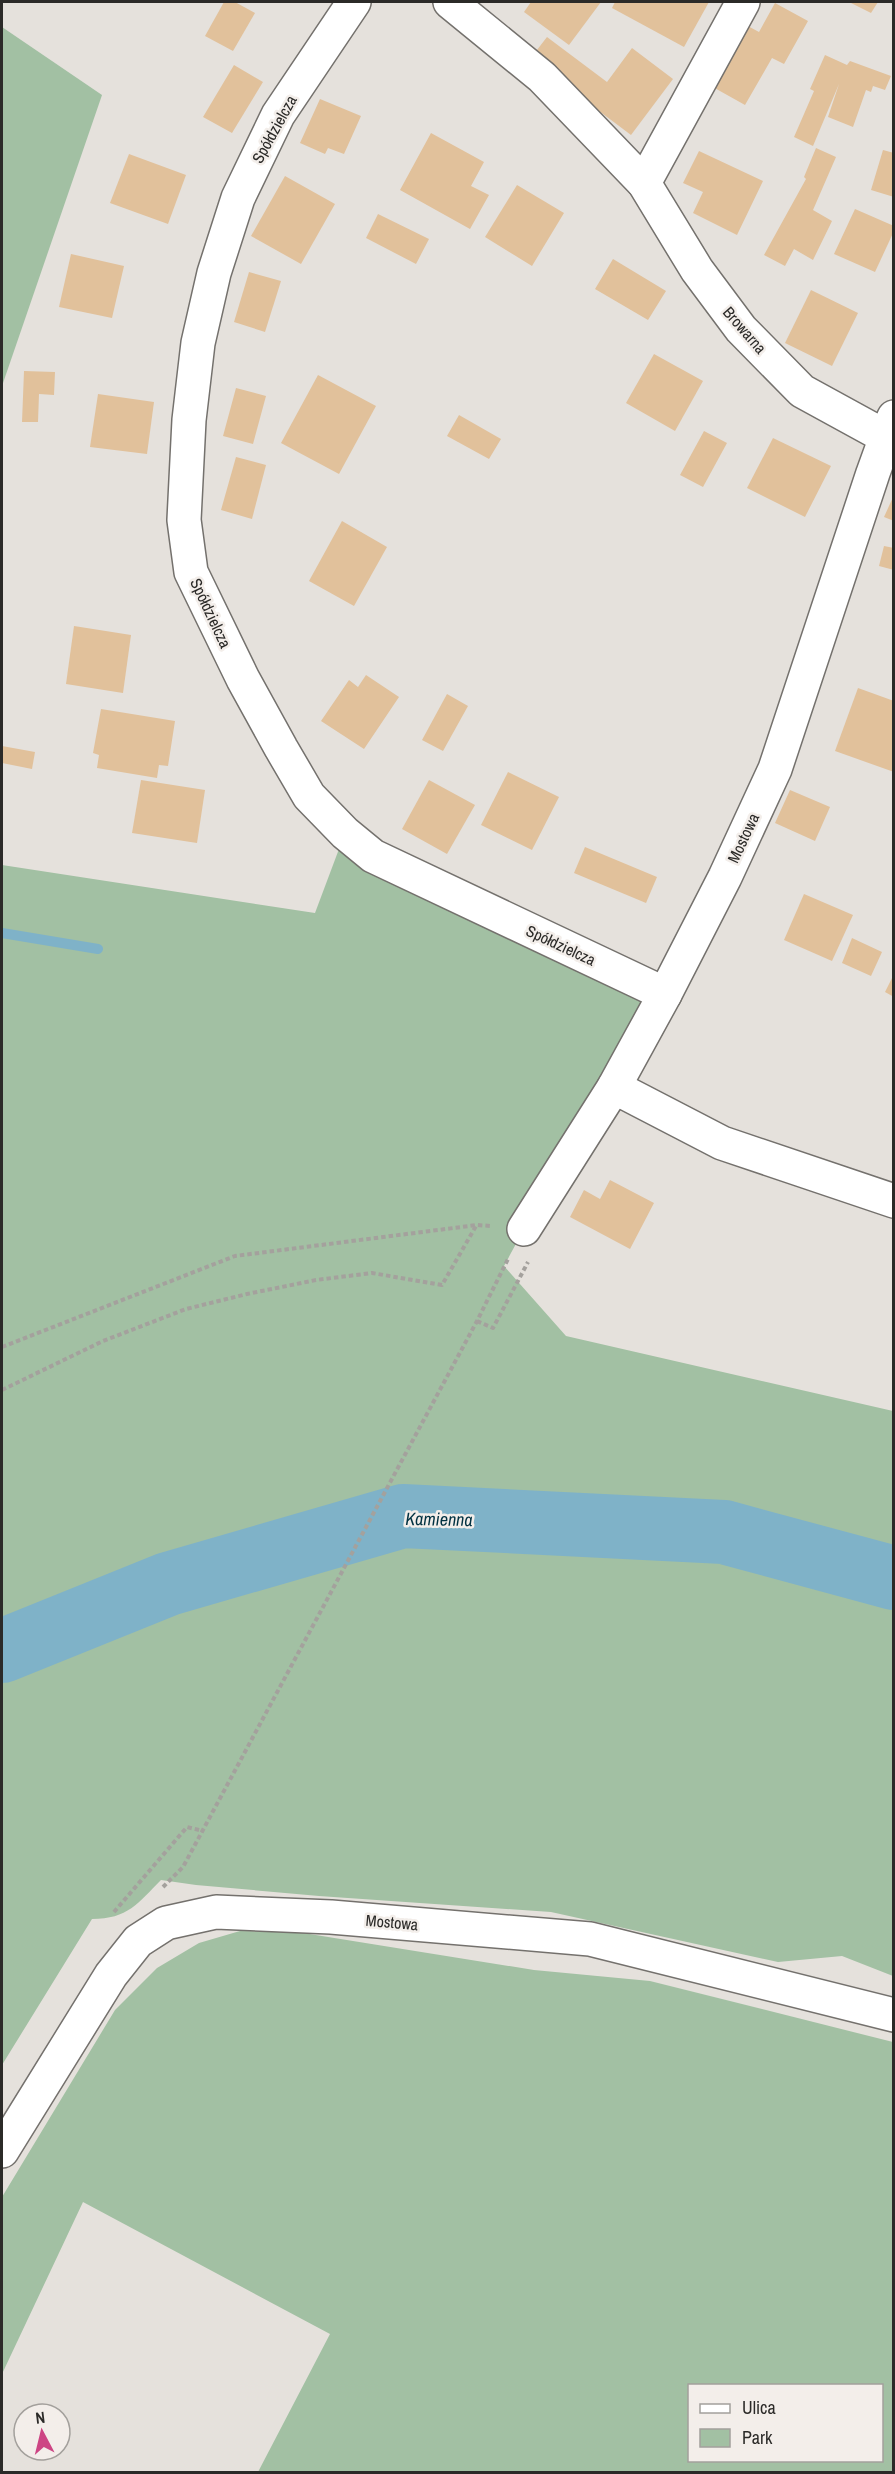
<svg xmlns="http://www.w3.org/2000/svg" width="895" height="2474" font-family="'Archivo Narrow',sans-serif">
  <rect width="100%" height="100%" fill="#e5e1dc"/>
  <g fill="#a2c0a3" fill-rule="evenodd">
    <polygon points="2,27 102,95 2,386"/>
    <path d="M345 833 665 994 524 1229 504 1266 566 1336 893 1411V1976L842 1956 778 1962 551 1912 319 1896 196 1885 161 1880C138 1903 128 1919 92 1919L2 2065V865L315 913Z"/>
    <path d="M240 1931 297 1932 534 1970 650 1981 893 2042V2472H258L330 2334 83 2202 2 2374V2197L115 2010 157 1968 199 1943ZM690 2386H882V2460H690Z"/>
  </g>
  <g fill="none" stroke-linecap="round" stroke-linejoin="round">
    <polyline stroke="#7fb2c8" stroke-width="10" points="2,933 98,949"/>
    <polyline stroke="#7fb2c8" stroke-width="64" points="2,1651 168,1584 403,1516 724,1532 894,1578"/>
  </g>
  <g fill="#e1c19b">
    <polygon points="224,2 235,2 255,13 233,51 205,36"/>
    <polygon points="531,2 601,2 569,45 524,12"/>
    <polygon points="615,2 709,2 684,47 612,8"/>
    <polygon points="849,2 878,2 871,13"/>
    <polygon points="775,3 808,21 784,64 772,58 745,105 711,86 746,25 759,32"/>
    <polygon points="547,37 607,82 632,48 673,79 631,135 530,59"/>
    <polygon points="825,55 847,65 850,61 891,76 885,90 873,86 871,92 866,90 853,127 828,117 839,84 813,146 794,137 814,91 810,89"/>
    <polygon points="234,65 263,82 232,133 203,117"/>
    <polygon points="320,99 361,116 344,154 328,148 325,154 300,143"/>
    <polygon points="431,133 484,162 471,186 489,195 470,229 400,190"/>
    <polygon points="816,148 836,157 813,210 832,221 813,260 794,249 785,266 764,255 806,179 804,177"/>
    <polygon points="883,150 894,153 894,197 871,190"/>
    <polygon points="699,151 763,181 737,235 693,213 703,192 683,183"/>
    <polygon points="129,154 186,175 168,224 110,203"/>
    <polygon points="285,176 335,204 301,264 251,236"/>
    <polygon points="517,185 564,213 532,266 485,237"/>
    <polygon points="855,209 894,226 894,231 875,272 834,254"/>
    <polygon points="378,214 429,239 416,264 366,238"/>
    <polygon points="71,254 124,266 112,318 59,307"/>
    <polygon points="613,259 666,291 648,320 595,289"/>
    <polygon points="249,272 281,281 265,332 234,322"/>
    <polygon points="811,290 858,313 832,366 785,343"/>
    <polygon points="654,354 703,381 675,431 626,403"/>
    <polygon points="24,371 55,372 54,395 39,394 38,422 22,422"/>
    <polygon points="318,375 376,406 339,474 281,443"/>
    <polygon points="236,388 266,396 253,444 223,436"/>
    <polygon points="98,394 154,402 147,454 90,447"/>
    <polygon points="459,415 501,439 489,459 447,436"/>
    <polygon points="704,431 727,443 703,487 680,475"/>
    <polygon points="773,438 831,466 805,517 747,488"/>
    <polygon points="236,457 266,465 252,519 221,510"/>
    <polygon points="894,495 894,521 884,517"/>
    <polygon points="342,521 387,547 354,606 309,581"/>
    <polygon points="884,546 894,548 894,570 879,566"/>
    <polygon points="74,626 131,635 123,693 66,684"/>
    <polygon points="366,675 399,697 364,749 321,721 349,680 358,687"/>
    <polygon points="858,688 894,701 894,772 835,751"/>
    <polygon points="447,694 468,706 443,751 422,740"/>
    <polygon points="101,709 175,721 168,766 159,765 157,778 97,768 99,755 93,753"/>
    <polygon points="2,746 35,752 32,769 2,763"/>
    <polygon points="508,772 559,797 532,850 481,825"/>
    <polygon points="141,780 205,790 197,843 132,833"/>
    <polygon points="429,780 475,805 447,854 402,829"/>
    <polygon points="790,790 830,807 815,841 775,823"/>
    <polygon points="585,847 657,877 646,903 574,873"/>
    <polygon points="804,894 853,915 832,961 784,940"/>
    <polygon points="852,938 882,952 871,976 842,963"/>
    <polygon points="894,974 894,997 885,992"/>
    <polygon points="610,1180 654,1203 630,1249 570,1217 584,1190 600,1199"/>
  </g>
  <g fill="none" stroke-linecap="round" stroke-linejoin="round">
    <defs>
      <g id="minor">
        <polyline points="354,2 278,115 238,198 214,273 198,343 189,420 184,520 191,572 243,679 281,748 309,796 345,833 373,856 665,994"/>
        <polyline points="644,183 743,2"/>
        <polyline points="614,1087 722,1143 894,1201"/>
        <polyline points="524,1229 614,1087 665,994 725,877 775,769 873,473 886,437 894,440"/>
        <polyline points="2,2151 111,1975 138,1941 166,1923 216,1912 331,1917 590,1939 894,2015"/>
      </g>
      <polyline id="tertiary" points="450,2 542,77 644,183 697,270 741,329 802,391 886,437 894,417"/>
    </defs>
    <use href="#minor" stroke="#74716d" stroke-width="36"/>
    <use href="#tertiary" stroke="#74716d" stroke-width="36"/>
    <g stroke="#a4a19d" stroke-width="4" stroke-dasharray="4.5 3" stroke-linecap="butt">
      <polyline points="477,1321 493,1328 528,1262"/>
      <polyline points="2,1347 235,1256 477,1225 491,1226"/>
      <polyline points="2,1390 103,1341 186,1309 247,1294 316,1280 372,1273 442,1285 476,1226"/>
      <polyline points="163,1887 183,1867 477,1321 508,1259"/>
      <polyline points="114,1912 187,1827 203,1831"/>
    </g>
    <use href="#minor" stroke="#fff" stroke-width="33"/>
    <use href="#tertiary" stroke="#fff" stroke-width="33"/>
  </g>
  <g text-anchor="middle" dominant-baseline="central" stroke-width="5" stroke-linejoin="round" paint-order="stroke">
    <g font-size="16" fill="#2b2a28" stroke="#f3eeea">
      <text transform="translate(274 129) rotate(-61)">Spółdzielcza</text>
      <text transform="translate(745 330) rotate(49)">Browarna</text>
      <text transform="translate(211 613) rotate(65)">Spółdzielcza</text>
      <text transform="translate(743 838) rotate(-65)">Mostowa</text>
      <text transform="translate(561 945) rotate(25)">Spółdzielcza</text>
      <text transform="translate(392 1922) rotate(5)">Mostowa</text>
    </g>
    <g font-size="18" font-style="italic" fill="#013141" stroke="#f3eeea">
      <text transform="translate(439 1519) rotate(1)">Kamienna</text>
    </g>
  </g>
  <rect width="895" height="2474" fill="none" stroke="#2b2a28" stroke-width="6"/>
  <rect x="688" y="2384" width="195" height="78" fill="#f3eeea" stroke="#a3a09c" stroke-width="1.5"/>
  <rect x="700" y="2404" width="30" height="9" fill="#ffffff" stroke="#a3a09c" stroke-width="1.5"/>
  <text x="742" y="2414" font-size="18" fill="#2b2a28">Ulica</text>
  <rect x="700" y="2429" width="30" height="18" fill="#a2c0a3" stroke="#a3a09c" stroke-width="1.5"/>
  <text x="742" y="2444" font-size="18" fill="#2b2a28">Park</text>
  <g transform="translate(42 2432) rotate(353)"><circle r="28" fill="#f3eeea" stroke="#a3a09c" stroke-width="1.5"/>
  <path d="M0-4.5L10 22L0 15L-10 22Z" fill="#cd4584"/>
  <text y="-9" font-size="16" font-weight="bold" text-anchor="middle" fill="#2b2a28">N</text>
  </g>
</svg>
